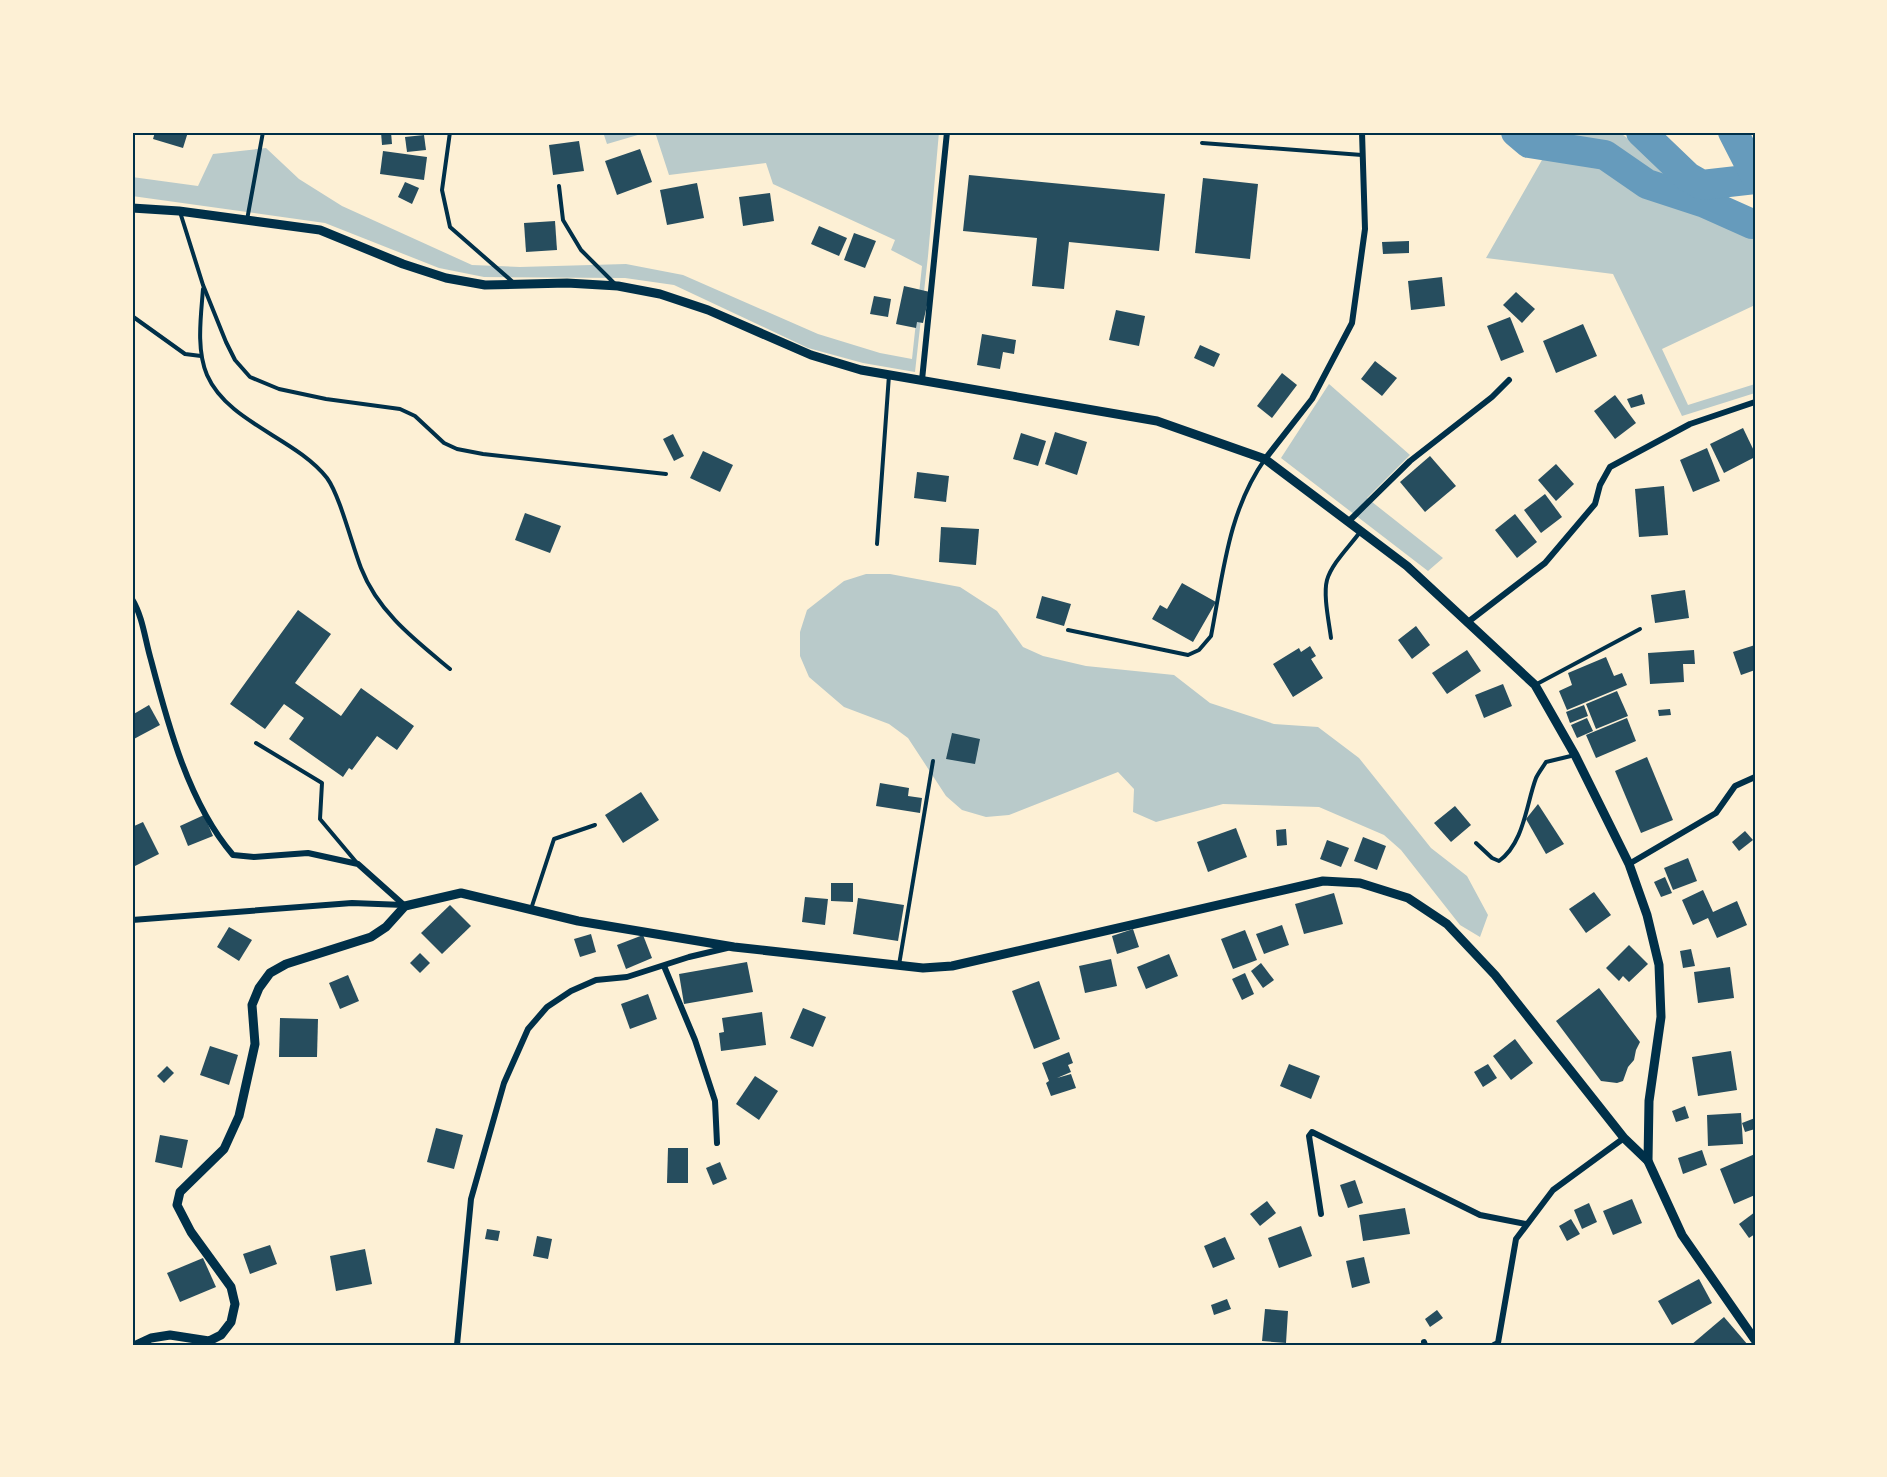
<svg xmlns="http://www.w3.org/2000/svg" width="1887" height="1477" font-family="Poppins,sans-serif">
  <rect width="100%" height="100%" fill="#fdf0d5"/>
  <g fill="#b9caca">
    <polygon points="603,132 648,132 607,144"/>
    <polygon points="655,132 939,132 928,256 915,372 863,363 808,348 674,285 625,278 484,277 439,268 325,223 132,196 132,177 198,186 213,154 266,148 299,179 342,206 472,265 520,267 626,264 683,275 818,334 880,353 912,359 922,266 891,250 895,240 773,184 766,163 669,175"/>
    <polygon points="1558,132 1619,132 1645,151 1681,186 1743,209 1755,226 1755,305 1662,349 1688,405 1755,384 1755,393 1682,416 1613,274 1486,258"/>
    <polygon points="1329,384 1410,455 1367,498 1443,558 1428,571 1281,458"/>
    <polygon points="866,574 890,574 960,587 997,611 1023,647 1043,656 1086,666 1174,675 1210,703 1274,724 1318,727 1359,758 1431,848 1467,876 1488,915 1480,937 1460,925 1401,850 1384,835 1319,807 1223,804 1156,822 1133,812 1134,789 1118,772 1009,815 986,817 962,810 946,796 908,738 889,724 844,707 809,677 800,656 800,632 807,610 844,581"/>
  </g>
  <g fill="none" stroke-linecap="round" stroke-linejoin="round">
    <g stroke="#669bbc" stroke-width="30">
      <polyline points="1516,132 1529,143 1605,155 1647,184 1705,203 1752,224 1755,223"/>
      <polyline points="1641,132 1688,177 1702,185 1755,179"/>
      <polyline points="1733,132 1755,175"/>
    </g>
  </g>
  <g fill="#264d5e">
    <polygon points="155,132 188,132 183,148 153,139"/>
    <polygon points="381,132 391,132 392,144 382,145"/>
    <polygon points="424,135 426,150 407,152 405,137"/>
    <polygon points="579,141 584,171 553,175 549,145"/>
    <polygon points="640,149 652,182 617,195 605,161"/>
    <polygon points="383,151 427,157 424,180 380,174"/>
    <polygon points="969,175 1165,194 1159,251 1069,242 1064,289 1032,286 1037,238 963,231"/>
    <polygon points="1203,178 1258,184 1250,259 1195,253"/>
    <polygon points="405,182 419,188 412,204 398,197"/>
    <polygon points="697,183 704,218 667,225 660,190"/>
    <polygon points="770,193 774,221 743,226 739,197"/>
    <polygon points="555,221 557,250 526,252 524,223"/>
    <polygon points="819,226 847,238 839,256 811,244"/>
    <polygon points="854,233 876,241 865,268 844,260"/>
    <polygon points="1409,241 1409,253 1383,254 1382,242"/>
    <polygon points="1442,277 1445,306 1411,310 1408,281"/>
    <polygon points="904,286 930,292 923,323 917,322 916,328 896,324"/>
    <polygon points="1516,292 1535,309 1522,323 1503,305"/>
    <polygon points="874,296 891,299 888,317 870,314"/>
    <polygon points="1116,310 1145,316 1139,346 1109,340"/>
    <polygon points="1510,317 1524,352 1501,361 1487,326"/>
    <polygon points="1583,324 1597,356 1556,373 1543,341"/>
    <polygon points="982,334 1016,340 1014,354 1003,352 1000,369 977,365"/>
    <polygon points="1200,345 1220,354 1214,367 1194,358"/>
    <polygon points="1375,361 1397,378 1382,396 1361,379"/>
    <polygon points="1282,373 1297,385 1272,418 1257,406"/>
    <polygon points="1642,394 1645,404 1631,408 1627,399"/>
    <polygon points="1615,395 1636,423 1615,439 1594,411"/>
    <polygon points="1743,428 1755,453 1755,457 1724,473 1710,444"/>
    <polygon points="1055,432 1087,442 1077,475 1045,464"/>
    <polygon points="1021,433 1046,441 1038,466 1013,459"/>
    <polygon points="673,434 684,456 674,461 663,439"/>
    <polygon points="1707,448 1720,481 1693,492 1680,460"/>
    <polygon points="703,451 733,465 720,492 690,478"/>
    <polygon points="1430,456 1456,486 1425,512 1400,482"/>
    <polygon points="1556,464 1574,484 1556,501 1538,480"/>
    <polygon points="917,472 949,476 946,502 914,498"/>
    <polygon points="1664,486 1668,535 1639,537 1635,489"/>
    <polygon points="1545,494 1562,517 1541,533 1524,510"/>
    <polygon points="525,513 561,526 550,553 515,540"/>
    <polygon points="1515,514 1537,542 1517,558 1495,530"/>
    <polygon points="941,527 979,529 976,565 939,562"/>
    <polygon points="1182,583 1216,602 1193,642 1152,619 1160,605 1167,609"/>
    <polygon points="1685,590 1689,618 1655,623 1651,595"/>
    <polygon points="1042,596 1071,604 1064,626 1036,618"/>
    <polygon points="298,610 331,634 295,683 341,716 361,688 414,726 397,750 377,736 352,770 349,768 343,777 289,739 304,718 284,704 265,729 230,704"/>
    <polygon points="1416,626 1430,645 1412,659 1398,640"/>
    <polygon points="1755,645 1755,670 1741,675 1733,652"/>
    <polygon points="1310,646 1316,656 1311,659 1323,678 1293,697 1273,664 1299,648 1301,652"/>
    <polygon points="1467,650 1481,671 1447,694 1432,673"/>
    <polygon points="1694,650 1695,664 1683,664 1684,682 1650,684 1648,653"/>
    <polygon points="1606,657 1614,676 1622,673 1627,685 1567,710 1559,691 1572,685 1568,673"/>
    <polygon points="1503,684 1512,706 1484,718 1475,695"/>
    <polygon points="1617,691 1628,716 1596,729 1586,704"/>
    <polygon points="149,705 160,725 132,740 132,715"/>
    <polygon points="1584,705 1588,716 1570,723 1566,712"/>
    <polygon points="1670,709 1671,715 1659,716 1658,710"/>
    <polygon points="1587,718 1593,731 1577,738 1571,725"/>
    <polygon points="1627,718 1636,741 1596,758 1586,735"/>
    <polygon points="952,733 980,739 975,764 946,759"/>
    <polygon points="1647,757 1673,820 1641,833 1615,771"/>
    <polygon points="880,783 909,788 908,796 922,798 920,813 876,806"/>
    <polygon points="641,792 659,820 623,843 605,815"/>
    <polygon points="1538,804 1564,844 1546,854 1526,819"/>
    <polygon points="1455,806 1471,825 1451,842 1434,823"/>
    <polygon points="204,815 213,836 188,846 180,826"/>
    <polygon points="143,822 159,854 135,866 132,859 132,827"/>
    <polygon points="1236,828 1247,857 1208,872 1197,842"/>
    <polygon points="1286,829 1287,845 1277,846 1276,830"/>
    <polygon points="1745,831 1753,840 1739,851 1732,842"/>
    <polygon points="1363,837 1386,846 1377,870 1354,861"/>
    <polygon points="1327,840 1349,848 1341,867 1320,859"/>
    <polygon points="1688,858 1697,881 1673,890 1664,868"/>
    <polygon points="1665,877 1672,893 1661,897 1654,882"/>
    <polygon points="831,883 853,883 853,902 831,901"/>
    <polygon points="1703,890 1713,912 1737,901 1747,925 1717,938 1708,918 1693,925 1682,900"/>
    <polygon points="1594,892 1611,915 1586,933 1569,909"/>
    <polygon points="1334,893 1343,924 1304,934 1295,904"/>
    <polygon points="805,897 828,899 825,925 802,922"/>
    <polygon points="858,898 904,905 898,941 853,934"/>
    <polygon points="450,905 471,926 442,954 421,933"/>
    <polygon points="1282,925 1289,945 1264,954 1256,934"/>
    <polygon points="229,927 252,940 239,961 217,947"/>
    <polygon points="1133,929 1139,947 1117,954 1112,936"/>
    <polygon points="1245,930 1257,960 1233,969 1221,939"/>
    <polygon points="591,934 596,952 580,957 574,939"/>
    <polygon points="643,935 652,958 626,969 617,945"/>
    <polygon points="1629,945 1648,964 1629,982 1623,976 1619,981 1606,968"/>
    <polygon points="1691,949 1695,966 1683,968 1680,951"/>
    <polygon points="420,953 430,963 420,973 410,963"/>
    <polygon points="1169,954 1178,976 1146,989 1137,967"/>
    <polygon points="1111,959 1117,986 1085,993 1079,966"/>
    <polygon points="747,962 753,992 684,1004 679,974"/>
    <polygon points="1261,963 1274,980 1263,988 1251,971"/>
    <polygon points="1730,967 1734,998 1698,1003 1694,972"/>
    <polygon points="1245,973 1254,994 1242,1000 1232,979"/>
    <polygon points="348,975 359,1001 340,1009 329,983"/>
    <polygon points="1039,981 1060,1039 1034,1049 1012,991"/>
    <polygon points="1599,988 1640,1042 1636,1050 1634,1060 1628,1067 1623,1081 1617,1083 1601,1081 1556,1021"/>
    <polygon points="648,994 657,1019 630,1029 621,1004"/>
    <polygon points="803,1008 826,1017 813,1047 790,1038"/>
    <polygon points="762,1012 766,1045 721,1051 719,1033 724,1032 722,1018"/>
    <polygon points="280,1018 318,1019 317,1057 279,1057"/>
    <polygon points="1515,1039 1533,1063 1511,1080 1493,1056"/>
    <polygon points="210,1046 238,1055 229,1085 200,1075"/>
    <polygon points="1731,1051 1737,1090 1698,1096 1692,1057"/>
    <polygon points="1069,1052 1073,1063 1068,1065 1071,1072 1057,1078 1071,1074 1076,1088 1051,1096 1046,1083 1049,1081 1042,1063"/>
    <polygon points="1289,1064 1320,1076 1311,1099 1280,1086"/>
    <polygon points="1488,1064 1497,1078 1483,1087 1474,1072"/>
    <polygon points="167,1066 174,1073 164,1083 157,1076"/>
    <polygon points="755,1076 778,1091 759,1120 736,1104"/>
    <polygon points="1685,1106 1689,1118 1676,1122 1672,1111"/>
    <polygon points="1741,1113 1743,1144 1708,1146 1707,1115"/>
    <polygon points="1755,1118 1755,1129 1745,1132 1742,1123"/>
    <polygon points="436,1128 463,1135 454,1169 427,1162"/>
    <polygon points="160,1135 188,1140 182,1168 155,1162"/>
    <polygon points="668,1148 688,1148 688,1183 667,1183"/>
    <polygon points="1702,1150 1707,1165 1683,1174 1678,1158"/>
    <polygon points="1755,1154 1755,1195 1734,1204 1720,1169"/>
    <polygon points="720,1162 727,1179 713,1185 706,1168"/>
    <polygon points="1355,1180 1363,1203 1348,1208 1340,1185"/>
    <polygon points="1632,1199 1642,1223 1613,1235 1603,1211"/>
    <polygon points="1267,1201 1276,1213 1260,1226 1250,1214"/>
    <polygon points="1589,1203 1597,1222 1582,1229 1574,1210"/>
    <polygon points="1405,1208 1410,1234 1363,1241 1359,1215"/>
    <polygon points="1755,1212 1755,1234 1749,1238 1739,1224"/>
    <polygon points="1571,1219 1580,1234 1567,1241 1559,1226"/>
    <polygon points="1301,1226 1312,1256 1279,1268 1268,1238"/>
    <polygon points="487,1229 500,1231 498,1241 485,1239"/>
    <polygon points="537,1236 552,1239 548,1259 533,1256"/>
    <polygon points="1225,1237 1235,1259 1213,1268 1204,1246"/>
    <polygon points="270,1245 277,1264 250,1274 243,1254"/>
    <polygon points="365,1249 372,1284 336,1291 330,1256"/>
    <polygon points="1364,1257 1370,1283 1352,1288 1346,1261"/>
    <polygon points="203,1258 216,1287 180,1302 167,1273"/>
    <polygon points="1699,1279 1712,1303 1672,1325 1658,1301"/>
    <polygon points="1227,1299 1231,1309 1214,1315 1211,1305"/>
    <polygon points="1265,1309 1288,1311 1286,1343 1262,1341"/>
    <polygon points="1437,1310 1443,1318 1430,1327 1425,1319"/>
    <polygon points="1724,1317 1748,1345 1691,1345"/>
  </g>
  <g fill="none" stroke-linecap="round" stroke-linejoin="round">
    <g stroke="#003049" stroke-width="4">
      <polyline points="450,132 442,190 450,227 514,283"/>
      <polyline points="1202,143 1362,155"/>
      <polyline points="559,186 563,220 581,250 615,284"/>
      <polyline points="180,212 203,285 226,342 235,360 250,377 279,389 326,399 400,409 415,416 444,443 457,449 483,454 666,474"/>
      <polyline points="247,220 263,132"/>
      <path d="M203 289C201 316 196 349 207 375 228 423 296 438 327 478 340 496 352 545 361 568 378 612 415 640 450 669"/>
      <polyline points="132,316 185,354 201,356"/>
      <polyline points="877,544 889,375"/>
      <path d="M1068 630 1188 655 1199 650 1211 636C1223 575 1228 511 1265 459"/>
      <path d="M1331 638C1329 622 1323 595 1327 580 1332 563 1350 546 1360 532"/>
      <polyline points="1535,685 1640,629"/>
      <polyline points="256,743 322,783 320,819 357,863"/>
      <path d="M1476 843 1492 858 1499 861C1524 843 1526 805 1536 778 1539 772 1543 767 1546 762L1575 755"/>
      <polyline points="531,909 554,839 595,825"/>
      <polyline points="899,965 933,761"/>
    </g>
    <g stroke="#003049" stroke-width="6">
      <polyline points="922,380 947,132"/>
      <polyline points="1265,459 1312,399 1352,323 1365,229 1362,132"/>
      <polyline points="1348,522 1410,461 1492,397 1509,380"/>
      <path d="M132 599C143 617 145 640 151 660 168 725 189 804 233 855L254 857 308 853 358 864 405 906"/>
      <polyline points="1468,622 1545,563 1595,504 1600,485 1610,467 1690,424 1755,402"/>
      <polyline points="1629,864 1716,813 1735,786 1755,777"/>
      <polyline points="132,920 352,903 404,905"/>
      <polyline points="664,966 695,1040 715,1101 717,1143"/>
      <polyline points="1321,1214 1309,1136 1312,1132 1480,1215 1526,1224"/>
      <polyline points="1424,1342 1425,1345"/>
      <polyline points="457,1345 471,1199 504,1083 528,1029 547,1007 571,991 596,980 627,977 689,957 727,948"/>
      <polyline points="1494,1345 1498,1343 1516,1239 1553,1190 1624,1138"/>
    </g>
    <g stroke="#003049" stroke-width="9">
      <polyline points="132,208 179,211 320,230 403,264 446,278 485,285 567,283 618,286 660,294 708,310 811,355 861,370 1157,421 1265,459 1407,566 1535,685 1575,755 1629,864 1647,915 1659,965 1661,1017 1649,1101 1648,1161 1682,1235 1755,1340"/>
      <polyline points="136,1345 151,1338 170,1335 209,1341 221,1335 231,1322 235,1304 231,1287 191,1232 177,1205 180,1192 224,1149 239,1116 255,1044 252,1005 259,988 270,973 286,964 371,937 386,927 405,906 461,893 578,921 734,947 923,968 952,966 1323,881 1360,883 1408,898 1447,924 1495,975 1624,1138 1648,1161"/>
    </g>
  </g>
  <rect width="1887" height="1477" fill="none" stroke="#fdf0d5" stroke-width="267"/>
  <rect x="134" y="134" width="1620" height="1210" fill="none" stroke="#003049" stroke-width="2"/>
</svg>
